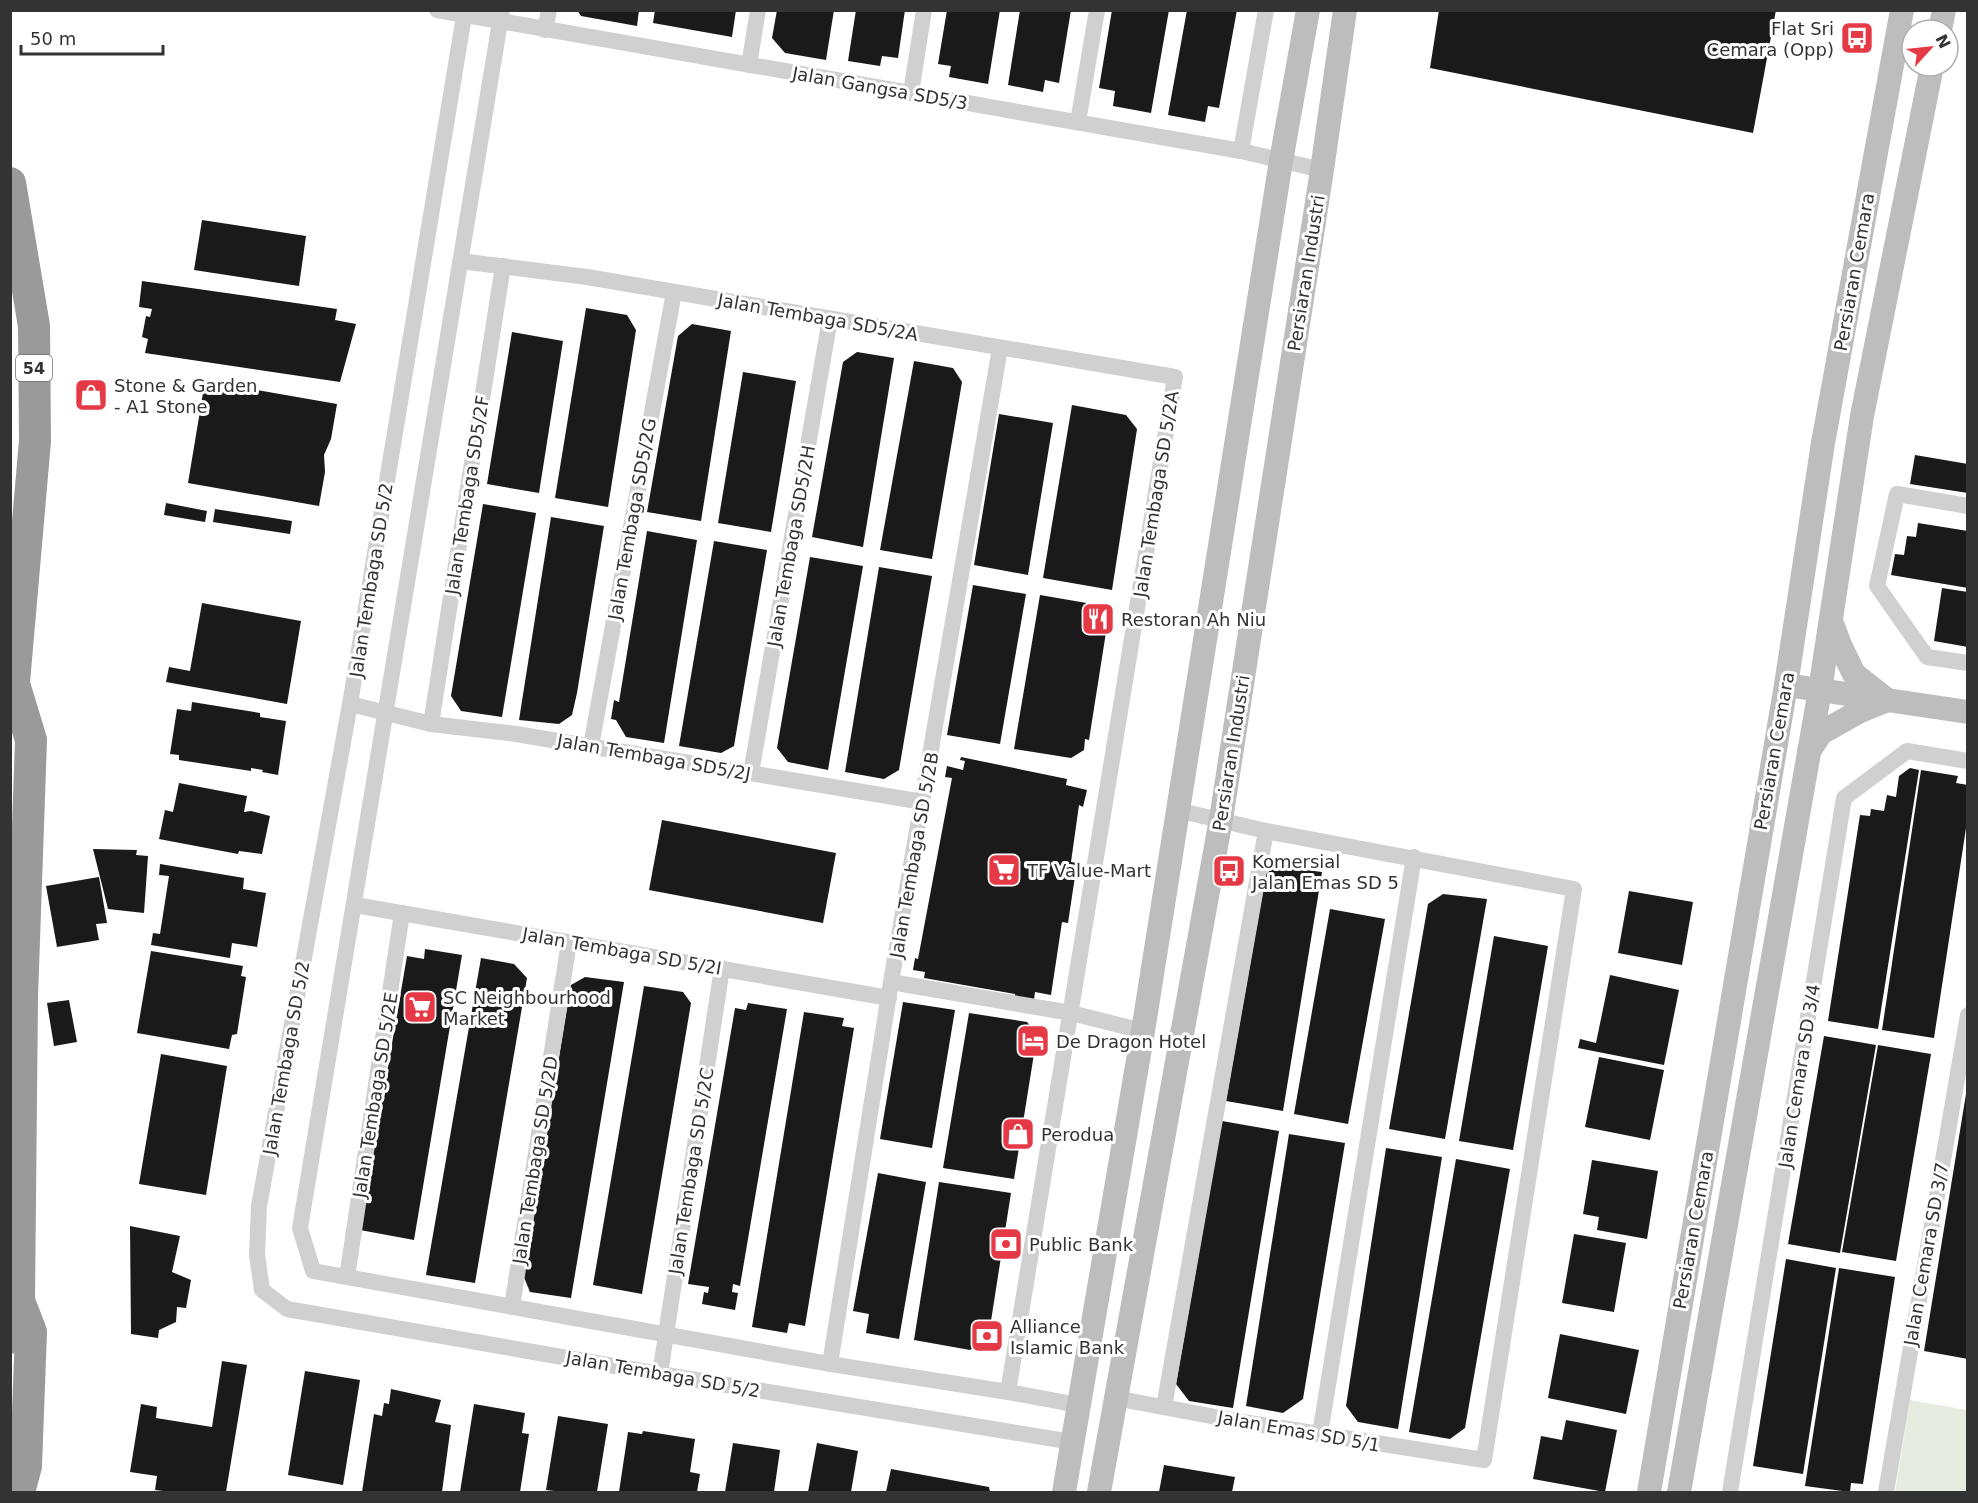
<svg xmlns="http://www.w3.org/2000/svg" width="1978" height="1503" font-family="'DejaVu Sans',sans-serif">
  <rect width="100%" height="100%" fill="#fff"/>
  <polygon fill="#e6ecdf" points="1910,1400 1967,1410 1967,1492 1895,1492"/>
  <g fill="#1a1a1a">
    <polygon points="577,10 639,10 637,26 581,16"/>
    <polygon points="655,10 736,10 732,37 653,23"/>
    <polygon points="777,10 834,10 826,60 785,53 772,38"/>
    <polygon points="856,10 905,10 898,58 882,56 880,66 848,61"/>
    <polygon points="947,10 1000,10 988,84 949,77 951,66 938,64"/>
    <polygon points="1020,10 1071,10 1059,83 1045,80 1043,92 1008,85"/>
    <polygon points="1112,10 1169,10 1151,113 1113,106 1115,91 1099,88"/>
    <polygon points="1187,10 1237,10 1219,108 1208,106 1205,122 1168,115"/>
    <polygon points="1439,10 1776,10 1753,133 1430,68"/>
    <polygon points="202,220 306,236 299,286 194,270"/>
    <polygon points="142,281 337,309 335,320 356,324 340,382 145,353 148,339 142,337 146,316 150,317 152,309 139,307"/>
    <polygon points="586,308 627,315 636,330 608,507 555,498"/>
    <polygon points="692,324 731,331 701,521 647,512 678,336"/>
    <polygon points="512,332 563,341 539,493 487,484"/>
    <polygon points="857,352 894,358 863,547 812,537 843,362"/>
    <polygon points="914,361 953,368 962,382 932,559 880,550"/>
    <polygon points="743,372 796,381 771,532 718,523"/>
    <polygon points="205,381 337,404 331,439 324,455 325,472 319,506 188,483"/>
    <polygon points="1072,405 1126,415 1137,429 1112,590 1043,578"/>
    <polygon points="999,414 1053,423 1028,575 974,565"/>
    <polygon points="1915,455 1968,464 1968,493 1910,484"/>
    <polygon points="166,503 207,511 205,522 164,515"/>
    <polygon points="483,504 536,513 502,717 461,711 451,696"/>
    <polygon points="215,509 292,521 290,534 213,522"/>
    <polygon points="551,517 604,526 577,693 572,715 559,724 519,720"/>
    <polygon points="1918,523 1968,531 1968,588 1891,575 1895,554 1904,555 1907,536 1916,537"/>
    <polygon points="647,531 697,540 664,743 626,737 616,720 611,719 614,700 619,702"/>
    <polygon points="714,541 767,550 734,746 721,753 679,746"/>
    <polygon points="810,557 863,566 828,770 788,762 777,748"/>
    <polygon points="879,567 932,576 899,770 884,779 845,772"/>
    <polygon points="973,585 1026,594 1000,744 947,735"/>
    <polygon points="1942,588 1968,592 1968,647 1934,641"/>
    <polygon points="1040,595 1110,607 1089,740 1085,739 1084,750 1071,758 1014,749"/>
    <polygon points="202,603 301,621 287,704 166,682 169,667 190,671"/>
    <polygon points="192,702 260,713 260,717 286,721 278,775 262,772 263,770 251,768 251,771 179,760 179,755 170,754 177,709 191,711"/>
    <polygon points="961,757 1067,779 1066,785 1087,790 1083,807 1079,805 1071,862 1077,863 1068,923 1062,922 1051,995 1035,992 1034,1000 1015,997 1015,994 924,978 925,972 913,970 915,958 918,959 952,778 945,777 947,766 963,770 965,761 960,760"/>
    <polygon points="1910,768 1919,770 1878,1029 1828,1021 1860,815 1870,816 1871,809 1884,811 1887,795 1896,797 1899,776"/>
    <polygon points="1921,770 1958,776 1956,783 1968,785 1968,815 1934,1038 1882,1030"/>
    <polygon points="179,783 247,796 244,812 251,811 270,816 262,854 239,851 238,854 159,839 165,810 173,812"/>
    <polygon points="662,820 836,853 823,923 649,890"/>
    <polygon points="93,849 137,850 136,855 148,856 144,913 108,909"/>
    <polygon points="160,864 244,878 243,889 266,893 257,947 232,943 230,958 151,945 153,933 160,934 169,876 159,875"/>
    <polygon points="1275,866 1322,872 1283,1111 1226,1101 1266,874"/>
    <polygon points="99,877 107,923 96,924 99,940 57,947 46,886"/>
    <polygon points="1629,891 1693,902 1682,965 1618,953"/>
    <polygon points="1443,894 1487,899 1445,1139 1389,1129 1428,904"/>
    <polygon points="1330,909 1385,919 1348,1124 1294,1114"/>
    <polygon points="1494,936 1548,946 1513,1150 1459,1141"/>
    <polygon points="425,949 462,955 414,1240 360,1230 407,956 424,959"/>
    <polygon points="151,951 243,966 241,976 246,977 237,1034 232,1035 229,1049 137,1033"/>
    <polygon points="481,958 514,964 527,978 475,1283 426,1275"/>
    <polygon points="1610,975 1679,990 1664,1065 1578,1048 1580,1039 1596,1043"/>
    <polygon points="585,977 624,982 571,1298 530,1292 523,1275 571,985"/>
    <polygon points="644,986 683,992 691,1003 642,1294 593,1285"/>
    <polygon points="69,1000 77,1042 54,1046 47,1003"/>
    <polygon points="903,1002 955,1010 932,1148 880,1139"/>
    <polygon points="748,1003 787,1009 740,1286 733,1284 732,1292 738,1293 735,1310 702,1304 704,1292 708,1293 709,1287 688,1284 735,1008 746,1010"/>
    <polygon points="804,1012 844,1018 842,1026 854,1028 805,1326 789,1323 787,1333 752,1327"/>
    <polygon points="969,1013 1027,1022 1037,1035 1014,1179 943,1168"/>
    <polygon points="1824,1036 1876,1045 1840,1253 1788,1244"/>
    <polygon points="1878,1045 1931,1054 1896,1261 1842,1252"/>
    <polygon points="161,1054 227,1066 206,1195 139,1184"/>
    <polygon points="1599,1057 1664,1070 1650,1140 1585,1127"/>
    <polygon points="1966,1094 1968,1094 1968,1359 1924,1351"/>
    <polygon points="1222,1121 1279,1131 1233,1408 1189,1401 1176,1384"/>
    <polygon points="1289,1134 1345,1143 1303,1399 1283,1413 1246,1406"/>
    <polygon points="1386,1148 1442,1157 1398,1429 1358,1422 1346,1406"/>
    <polygon points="1456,1159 1510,1169 1465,1428 1450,1439 1409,1432"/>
    <polygon points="1592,1160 1658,1171 1647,1239 1597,1230 1599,1217 1583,1214"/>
    <polygon points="878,1173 926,1182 899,1339 866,1333 869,1314 853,1311"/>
    <polygon points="939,1182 1011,1193 988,1340 970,1350 914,1340"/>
    <polygon points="130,1226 180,1236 172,1272 191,1280 186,1308 177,1307 176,1322 159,1330 158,1338 131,1334"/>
    <polygon points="1574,1234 1626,1243 1614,1312 1562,1303"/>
    <polygon points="1786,1259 1836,1268 1803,1474 1753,1466"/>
    <polygon points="1839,1268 1895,1277 1863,1484 1851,1483 1850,1492 1805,1486"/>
    <polygon points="1560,1334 1639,1350 1626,1414 1548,1398"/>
    <polygon points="222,1361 247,1365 226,1492 172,1492 155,1490 157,1476 130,1472 141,1404 157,1407 156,1418 212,1427"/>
    <polygon points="305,1371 360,1380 343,1485 288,1475"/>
    <polygon points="391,1389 441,1400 435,1422 451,1425 442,1492 362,1492 374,1414 382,1416 384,1403 389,1404"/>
    <polygon points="474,1404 525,1413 522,1433 529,1434 520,1492 460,1492"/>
    <polygon points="558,1416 608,1424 597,1492 562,1492 546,1490"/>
    <polygon points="1566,1420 1617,1430 1605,1492 1533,1479 1541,1436 1562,1440"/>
    <polygon points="643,1431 695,1439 690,1472 700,1474 697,1492 619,1492 628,1432 642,1434"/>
    <polygon points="733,1443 780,1450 774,1492 725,1492"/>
    <polygon points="817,1443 858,1451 851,1492 808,1492"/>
    <polygon points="1164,1465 1235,1477 1232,1492 1159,1492"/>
    <polygon points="891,1469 989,1487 990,1492 886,1492"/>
  </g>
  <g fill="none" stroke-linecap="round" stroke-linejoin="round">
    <g stroke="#d0d0d0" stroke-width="16">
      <polyline points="437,10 1241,151 1322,170"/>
      <polyline points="465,10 350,704 259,1206 257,1255 262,1290 287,1309 660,1374 1072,1442"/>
      <polyline points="502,10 300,1228 313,1271 830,1364 1008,1392 1078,1405"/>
      <polyline points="545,30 549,10"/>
      <polyline points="749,65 758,10"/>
      <polyline points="911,93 924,10"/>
      <polyline points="1078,122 1097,10"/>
      <polyline points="1241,151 1266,10"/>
      <polyline points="460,261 587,277 1175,377 1008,1392"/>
      <polyline points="1968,506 1897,494 1877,586 1927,657 1968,663"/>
      <polyline points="350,704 431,724 516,734 923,802"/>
      <polyline points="431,724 503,266"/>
      <polyline points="591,746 674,292"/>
      <polyline points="751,773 830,319"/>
      <polyline points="355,905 889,998"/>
      <polyline points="891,982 1071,1013 1143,1031"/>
      <polyline points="347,1277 402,913"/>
      <polyline points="512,1307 569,942"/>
      <polyline points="830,1364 891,982 1000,348"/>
      <polyline points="660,1374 722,968"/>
      <polyline points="1115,1398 1237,1421 1484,1460 1574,889 1266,831 1177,810"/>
      <polyline points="1164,1407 1266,831"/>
      <polyline points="1320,1434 1414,857"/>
      <polyline points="1730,1492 1844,798 1907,751 1968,761"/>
      <polyline points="1886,1492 1968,1015"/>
    </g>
    <g stroke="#bdbdbd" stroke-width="24">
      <polyline points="1940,30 1944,10"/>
      <polyline points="1831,621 1840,645 1854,674 1887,700"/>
      <polyline points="1786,685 1968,712"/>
      <polyline points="1809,751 1821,733 1860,711 1885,701"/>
      <polyline points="1064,1492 1143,1031 1281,161 1308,10"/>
      <polyline points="1099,1492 1221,819 1322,170 1345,10"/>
      <polyline points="1649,1492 1786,685 1823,443 1902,10"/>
      <polyline points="1679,1492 1820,690 1862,416 1932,66"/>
    </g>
    <g stroke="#9a9a9a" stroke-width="32">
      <polyline points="10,183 34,326 35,441 12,705"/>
      <polyline points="10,1338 19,1300 22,997 31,740 14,684"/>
      <polyline points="19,1492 26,1466 31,1332 21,1306"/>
    </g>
  </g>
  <defs>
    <symbol id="bus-square" viewBox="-11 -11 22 22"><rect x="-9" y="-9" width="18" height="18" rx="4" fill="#e63946" stroke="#fff"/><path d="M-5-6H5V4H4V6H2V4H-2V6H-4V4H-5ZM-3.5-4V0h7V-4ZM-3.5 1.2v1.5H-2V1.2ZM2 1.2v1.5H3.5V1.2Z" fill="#fff"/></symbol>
    <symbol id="shop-square" viewBox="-11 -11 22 22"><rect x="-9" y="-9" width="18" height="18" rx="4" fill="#e63946" stroke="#fff"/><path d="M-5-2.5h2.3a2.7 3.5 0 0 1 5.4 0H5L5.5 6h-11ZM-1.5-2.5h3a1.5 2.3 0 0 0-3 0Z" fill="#fff"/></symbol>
    <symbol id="restaurant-square" viewBox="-11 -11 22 22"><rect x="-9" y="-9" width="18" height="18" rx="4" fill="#e63946" stroke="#fff"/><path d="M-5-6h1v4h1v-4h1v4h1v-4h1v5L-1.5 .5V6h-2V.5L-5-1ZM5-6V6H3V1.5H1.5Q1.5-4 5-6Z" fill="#fff"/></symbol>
    <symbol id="supermarket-square" viewBox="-11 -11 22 22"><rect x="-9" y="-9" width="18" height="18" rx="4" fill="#e63946" stroke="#fff"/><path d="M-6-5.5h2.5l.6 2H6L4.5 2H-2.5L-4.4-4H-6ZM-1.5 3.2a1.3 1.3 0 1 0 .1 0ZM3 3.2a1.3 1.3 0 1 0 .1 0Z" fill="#fff"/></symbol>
    <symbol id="hotel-square" viewBox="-11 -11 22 22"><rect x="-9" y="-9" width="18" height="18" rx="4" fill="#e63946" stroke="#fff"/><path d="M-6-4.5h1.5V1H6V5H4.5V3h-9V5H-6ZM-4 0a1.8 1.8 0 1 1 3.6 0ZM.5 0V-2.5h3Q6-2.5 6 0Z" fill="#fff"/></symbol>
    <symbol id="bank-square" viewBox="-11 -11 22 22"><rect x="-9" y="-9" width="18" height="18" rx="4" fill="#e63946" stroke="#fff"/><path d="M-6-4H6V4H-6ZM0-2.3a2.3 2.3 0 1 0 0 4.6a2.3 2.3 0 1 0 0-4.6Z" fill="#fff"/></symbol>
  </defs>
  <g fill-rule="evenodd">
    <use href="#bus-square" x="1838" y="19" width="38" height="38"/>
    <use href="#shop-square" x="72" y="376" width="38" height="38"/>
    <use href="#restaurant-square" x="1079" y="600" width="38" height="38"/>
    <use href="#supermarket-square" x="985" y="851" width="38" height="38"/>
    <use href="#bus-square" x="1210" y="852" width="38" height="38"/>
    <use href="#supermarket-square" x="401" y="988" width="38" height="38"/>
    <use href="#hotel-square" x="1014" y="1022" width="38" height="38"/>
    <use href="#shop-square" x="999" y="1115" width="38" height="38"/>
    <use href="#bank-square" x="987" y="1225" width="38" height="38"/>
    <use href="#bank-square" x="968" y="1317" width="38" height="38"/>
  </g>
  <g text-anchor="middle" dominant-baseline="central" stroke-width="6" stroke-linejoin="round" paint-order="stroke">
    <rect fill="#fff" stroke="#707070" stroke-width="1.5" x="16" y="355" width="36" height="26" rx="4.5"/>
    <g font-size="16" font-weight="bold" fill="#333">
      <text x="34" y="368">54</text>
    </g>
    <g font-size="18" fill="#333" stroke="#fff" text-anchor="start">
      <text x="1834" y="28" text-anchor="end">Flat Sri<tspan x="1834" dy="21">Cemara (Opp)</tspan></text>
      <text x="114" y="385">Stone &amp; Garden<tspan x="114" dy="21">- A1 Stone</tspan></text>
      <text x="1121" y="619">Restoran Ah Niu</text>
      <text x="1252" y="861">Komersial<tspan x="1252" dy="21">Jalan Emas SD 5</tspan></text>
      <text x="1027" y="870">TF Value-Mart</text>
      <text x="443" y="997">SC Neighbourhood<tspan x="443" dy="21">Market</tspan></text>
      <text x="1056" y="1041">De Dragon Hotel</text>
      <text x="1041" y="1134">Perodua</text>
      <text x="1029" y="1244">Public Bank</text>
      <text x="1010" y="1326">Alliance<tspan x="1010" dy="21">Islamic Bank</tspan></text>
    </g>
    <g font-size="18" fill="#333" stroke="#fff">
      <text transform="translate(880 88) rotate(10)">Jalan Gangsa SD5/3</text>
      <text transform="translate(1854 272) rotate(-80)">Persiaran Cemara</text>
      <text transform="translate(1306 273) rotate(-81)">Persiaran Industri</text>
      <text transform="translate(818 317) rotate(10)">Jalan Tembaga SD5/2A</text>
      <text transform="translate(1156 494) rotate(-81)">Jalan Tembaga SD 5/2A</text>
      <text transform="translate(467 495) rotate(-81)">Jalan Tembaga SD5/2F</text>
      <text transform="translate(632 519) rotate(-80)">Jalan Tembaga SD5/2G</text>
      <text transform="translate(791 546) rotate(-80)">Jalan Tembaga SD5/2H</text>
      <text transform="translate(371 580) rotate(-81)">Jalan Tembaga SD 5/2</text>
      <text transform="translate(1774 751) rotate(-80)">Persiaran Cemara</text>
      <text transform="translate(1231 753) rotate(-81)">Persiaran Industri</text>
      <text transform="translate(654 757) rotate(10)">Jalan Tembaga SD5/2J</text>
      <text transform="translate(914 855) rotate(-80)">Jalan Tembaga SD 5/2B</text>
      <text transform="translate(622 951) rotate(10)">Jalan Tembaga SD 5/2I</text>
      <text transform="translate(286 1058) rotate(-80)">Jalan Tembaga SD 5/2</text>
      <text transform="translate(1799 1076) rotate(-81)">Jalan Cemara SD 3/4</text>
      <text transform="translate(375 1095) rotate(-81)">Jalan Tembaga SD 5/2E</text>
      <text transform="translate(535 1160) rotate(-81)">Jalan Tembaga SD 5/2D</text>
      <text transform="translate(691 1171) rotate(-81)">Jalan Tembaga SD 5/2C</text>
      <text transform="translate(1693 1230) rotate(-80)">Persiaran Cemara</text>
      <text transform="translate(1926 1254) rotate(-80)">Jalan Cemara SD 3/7</text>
      <text transform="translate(663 1374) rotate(10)">Jalan Tembaga SD 5/2</text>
      <text transform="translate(1299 1431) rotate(10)">Jalan Emas SD 5/1</text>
    </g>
  </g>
  <rect width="1978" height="1503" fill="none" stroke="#333333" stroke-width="24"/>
  <g transform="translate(1930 48) rotate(63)"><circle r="28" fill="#ffffff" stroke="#adadad" stroke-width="1.5"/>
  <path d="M0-4.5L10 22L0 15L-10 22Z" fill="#e63946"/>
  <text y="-9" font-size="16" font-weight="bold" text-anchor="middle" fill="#333333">N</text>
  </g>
  <path d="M21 45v9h142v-9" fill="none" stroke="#333333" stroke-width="3"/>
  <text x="30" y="45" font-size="18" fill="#333333" stroke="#ffffff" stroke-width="4.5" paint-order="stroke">50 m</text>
</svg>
